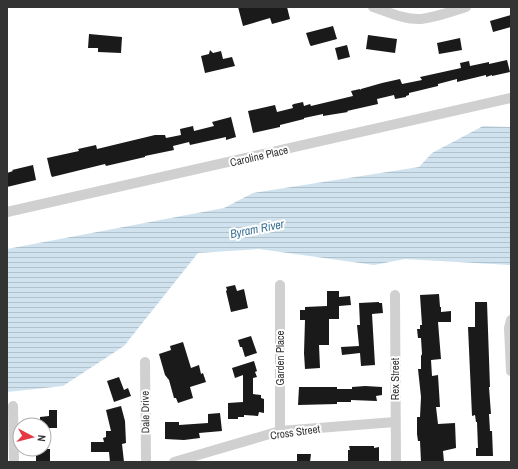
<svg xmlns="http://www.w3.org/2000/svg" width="518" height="469" font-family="'Archivo Narrow',sans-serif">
  <defs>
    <pattern id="water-rules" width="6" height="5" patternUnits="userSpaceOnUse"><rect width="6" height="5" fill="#cfe2ee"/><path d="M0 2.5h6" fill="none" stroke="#b2c2cd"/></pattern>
  </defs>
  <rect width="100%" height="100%" fill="#fff"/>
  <polygon fill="url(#water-rules)" points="483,126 511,127 511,265 405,259 374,265 259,249 198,253 124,346 63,386 7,392 7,249 224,208 253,193 419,167 432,153"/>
  <g fill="#1a1a1a">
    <polygon points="238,7 287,7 290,19 272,24 270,18 243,26"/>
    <polygon points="511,15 511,27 493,32 490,21"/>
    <polygon points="333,26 337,39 311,46 310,45 306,33"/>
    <polygon points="89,34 122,37 121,53 98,52 98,48 88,48"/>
    <polygon points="368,35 397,39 395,53 366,49"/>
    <polygon points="460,38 462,50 439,54 437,43"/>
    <polygon points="347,45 350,57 338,60 335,48"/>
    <polygon points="210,50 213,53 221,51 223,59 232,57 235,66 205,73 201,56 209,54"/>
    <polygon points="507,60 510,72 492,76 492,75 486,77 486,75 457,82 457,79 438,84 438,86 409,93 409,95 406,96 406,97 395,99 394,95 377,99 378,104 347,111 348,112 323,116 323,114 304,118 304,119 280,125 280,127 253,133 248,111 275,105 277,112 293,108 292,105 294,104 303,102 304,106 310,104 311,106 353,96 351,91 360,89 360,90 361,89 382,83 400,79 402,84 422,80 420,77 461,68 460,63 469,61 470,66 489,62 489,64"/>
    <polygon points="231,117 236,137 226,140 226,137 190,145 189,142 173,146 174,150 145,156 145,157 106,166 105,164 52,177 51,175 47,158 79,151 78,149 96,145 97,149 155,135 165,135 166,138 181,135 180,129 193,126 194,131 214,126 212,122"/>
    <polygon points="33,165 36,180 7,187 7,173 13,171 12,170"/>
    <polygon points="235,285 237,291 244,289 248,308 231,312 226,291 227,290 226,287"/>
    <polygon points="327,291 339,291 339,297 350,296 351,305 339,306 339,319 329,319 329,345 319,345 320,368 305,369 304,353 305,320 300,320 300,310 305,310 305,307 327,306"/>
    <polygon points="439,294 440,307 441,307 441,312 451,311 451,322 438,322 441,359 431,360 432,376 438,375 440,407 436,407 438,424 455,423 456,448 443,451 444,462 421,462 420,441 418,441 417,434 417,417 420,417 421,397 418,369 421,369 421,356 422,354 421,338 418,338 417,329 420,329 420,325 422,325 420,295"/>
    <polygon points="379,302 379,303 382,303 383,313 372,314 375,365 361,366 360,353 342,355 341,347 359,346 357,325 360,325 359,303"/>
    <polygon points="475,302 487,302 490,387 489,387 491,414 489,414 490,431 492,431 493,456 476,456 476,448 478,448 477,422 476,422 475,415 472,416 468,327 475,327"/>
    <polygon points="251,336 257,353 245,357 242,347 240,347 238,340"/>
    <polygon points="183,342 191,368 199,365 201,374 203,373 206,382 190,387 193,398 178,403 176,398 174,398 169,380 165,375 159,354 171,350 170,346"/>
    <polygon points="254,361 257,371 255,372 257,377 253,378 253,394 261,395 261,398 264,399 264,413 259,412 258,416 244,415 244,417 238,417 238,419 228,419 228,403 243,402 243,375 235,378 232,368"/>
    <polygon points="119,377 124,390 128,388 131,396 114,402 107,381"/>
    <polygon points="365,386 382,387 382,395 376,396 377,401 351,400 351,402 337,402 337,404 298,405 299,387 337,387 337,389 352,389 352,387"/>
    <polygon points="121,406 125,421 126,443 122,444 124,462 110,462 109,452 91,452 91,442 104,442 103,438 106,437 106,431 111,431 106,410"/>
    <polygon points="49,410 57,410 57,428 44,428 44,425 40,425 40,417 49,416"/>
    <polygon points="220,413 222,431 199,433 200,438 184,440 165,439 165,422 179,422 179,425 208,423 208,414"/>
    <polygon points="349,446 374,446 374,448 379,447 379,462 348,462 348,450 350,450"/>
    <rect x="36" y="449" width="14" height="13"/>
    <polygon points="297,454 311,454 310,462 297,462"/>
  </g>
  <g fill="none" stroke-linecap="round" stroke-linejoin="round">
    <g stroke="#d0d0d0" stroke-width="10">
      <path d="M373 7C388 12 405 20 421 19 436 17 451 12 466 7"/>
      <polyline points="7,212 511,98"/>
      <polyline points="280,285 280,431"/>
      <polyline points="395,295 396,462"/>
      <polyline points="511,320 509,328 511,371"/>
      <polyline points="145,362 146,462"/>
      <polyline points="13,406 14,462"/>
      <polyline points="174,462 280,431 395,422"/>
    </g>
  </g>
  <g text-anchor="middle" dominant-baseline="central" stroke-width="4" stroke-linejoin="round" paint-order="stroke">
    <g font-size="11" fill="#333" stroke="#fff">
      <text transform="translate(259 156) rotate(-13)">Caroline Place</text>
      <text transform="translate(280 358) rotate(-90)">Garden Place</text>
      <text transform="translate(395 379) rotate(-90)">Rex Street</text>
      <text transform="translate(145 412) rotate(-91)">Dale Drive</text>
      <text transform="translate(295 432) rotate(-8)">Cross Street</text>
    </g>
    <g font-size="12" font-style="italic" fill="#3f7597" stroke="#fff">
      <text transform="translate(257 229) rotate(-11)">Byram River</text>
    </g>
  </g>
  <rect width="518" height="469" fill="none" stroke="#333333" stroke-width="16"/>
  <g transform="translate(32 437) rotate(97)"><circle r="19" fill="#ffffff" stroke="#adadad"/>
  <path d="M0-3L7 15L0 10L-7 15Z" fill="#e63946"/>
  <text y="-6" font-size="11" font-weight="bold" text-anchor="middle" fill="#333333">N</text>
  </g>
</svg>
